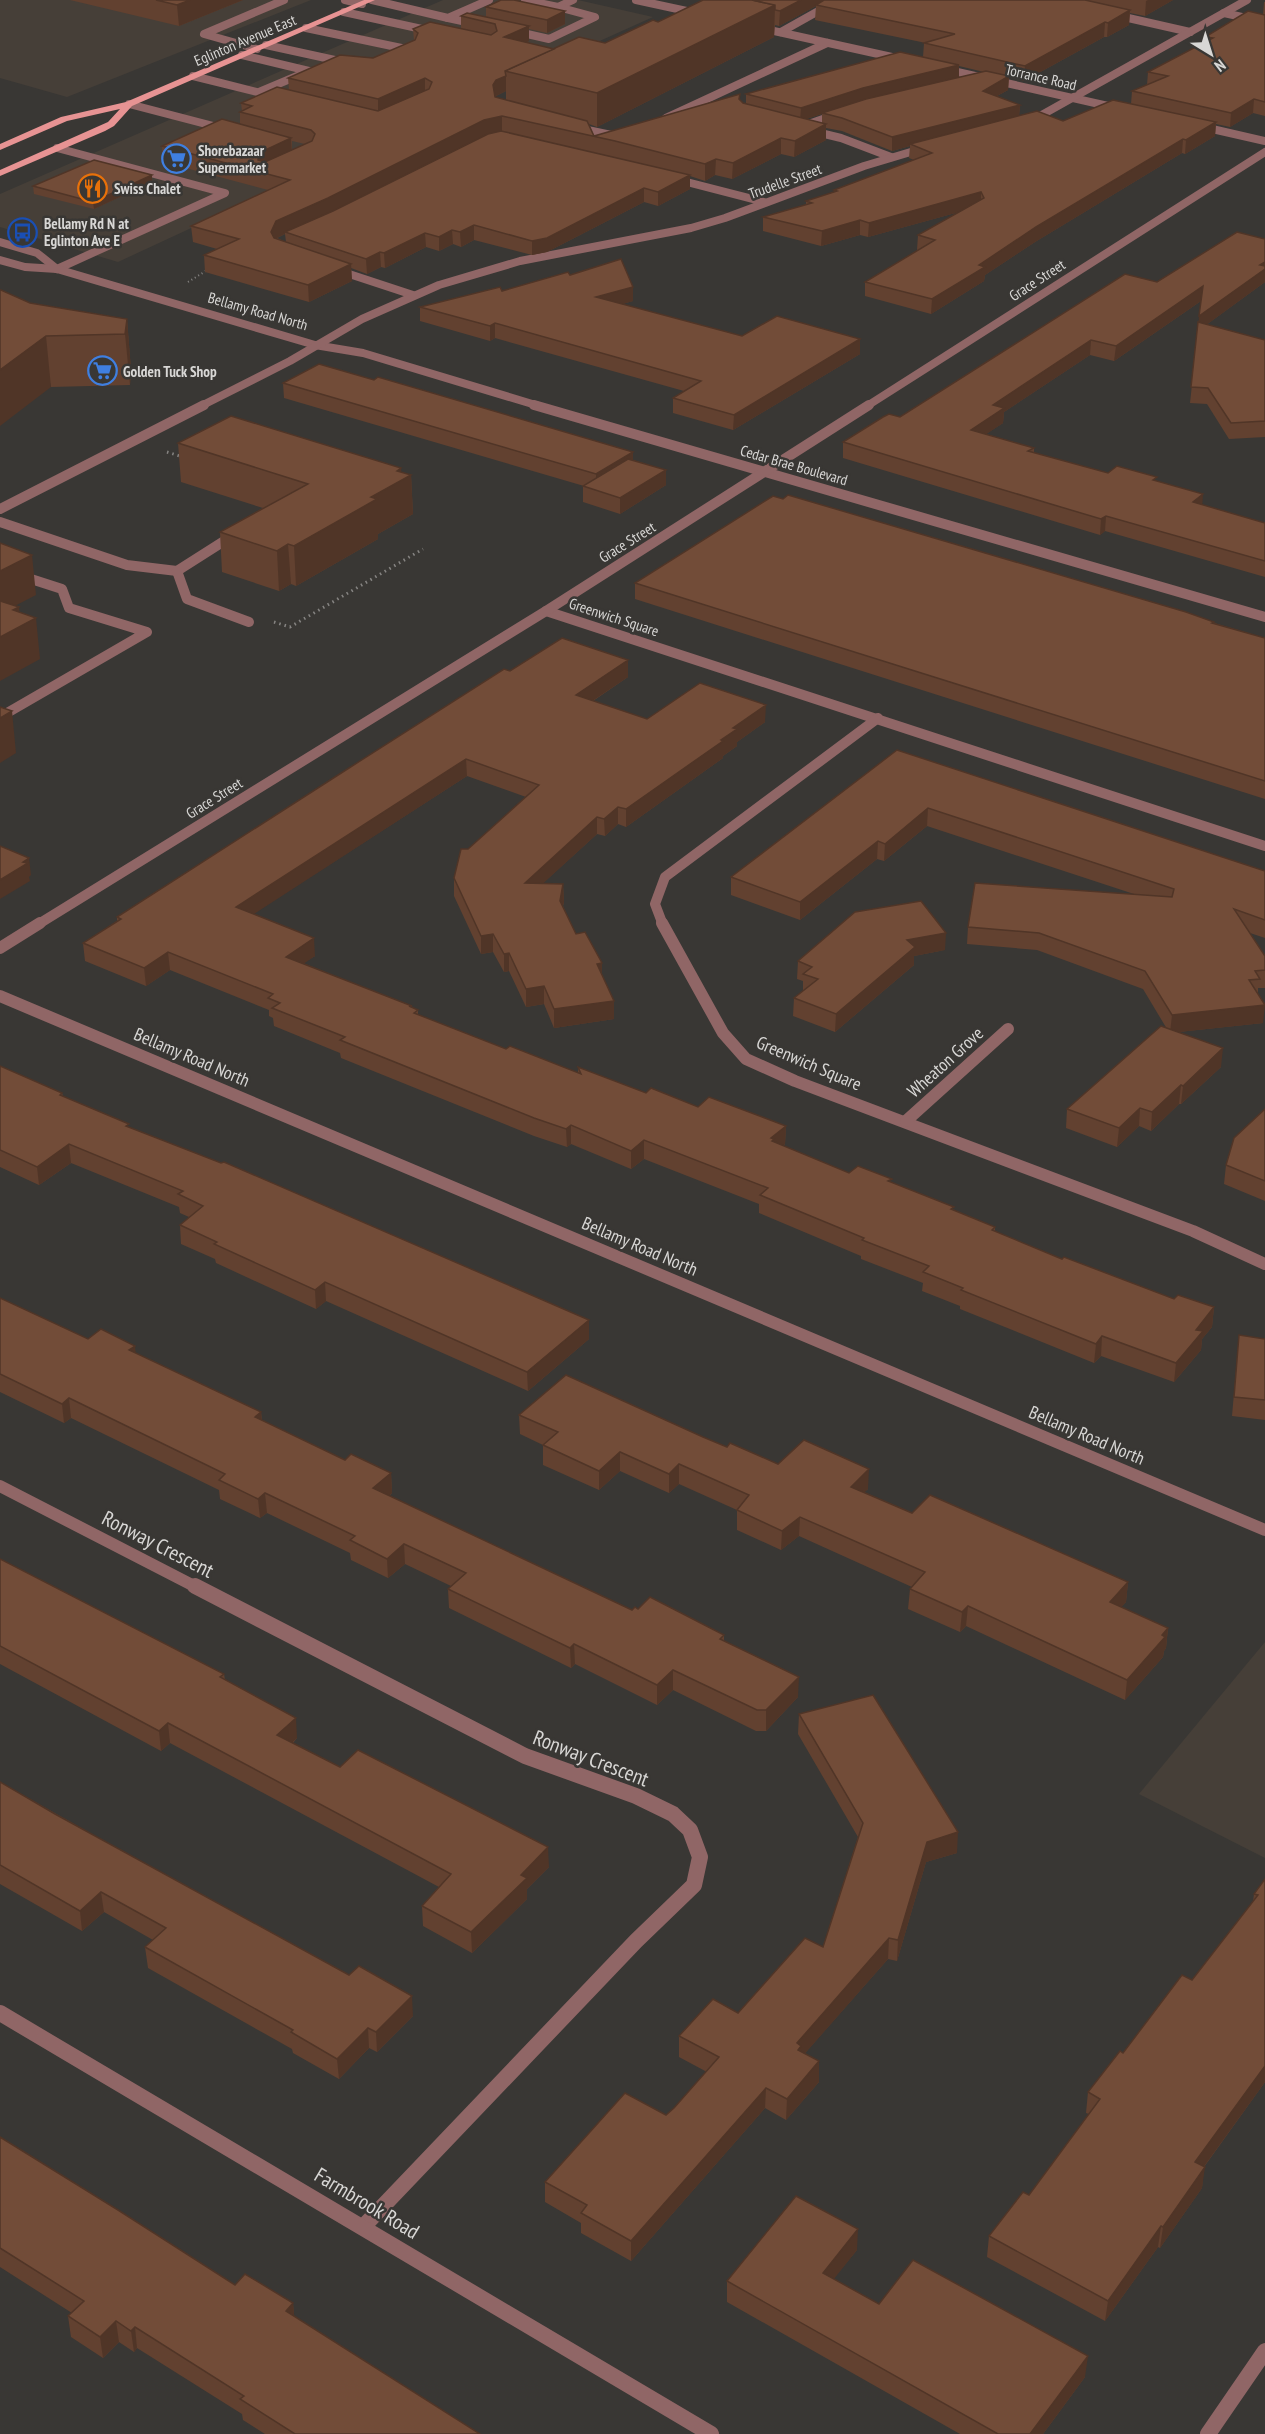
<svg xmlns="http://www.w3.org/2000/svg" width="1265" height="2434" font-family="'PT Sans Narrow',sans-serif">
  <rect width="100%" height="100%" fill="#393734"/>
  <g fill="#463f38">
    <polygon points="0,0 311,0 67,97 0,78"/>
    <polygon points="443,0 578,0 653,17 400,131 118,262 0,227 0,194"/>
    <polygon points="1265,1642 1265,1858 1139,1794"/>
  </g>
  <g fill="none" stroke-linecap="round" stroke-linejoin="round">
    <polyline stroke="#868482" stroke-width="2" stroke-dasharray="1 3" stroke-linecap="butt" points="188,282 209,269"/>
    <g stroke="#868482" stroke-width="3" stroke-dasharray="1.5 4" stroke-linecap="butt">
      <polyline points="167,452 183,457"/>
      <polyline points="274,622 290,627 423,549"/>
    </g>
    <g stroke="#906666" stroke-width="8">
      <polyline points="345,0 362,4"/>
      <polyline points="372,0 448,18 489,0"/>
      <polyline points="525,0 558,7 573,0"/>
      <polyline points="344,12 431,31"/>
      <polyline points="1115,15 1190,32"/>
      <polyline points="448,18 476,24"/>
      <polyline points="306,28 411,50"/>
      <polyline points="514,31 549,39 595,17 558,7"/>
      <polyline points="781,32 838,0"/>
      <polyline points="266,45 344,62"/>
      <polyline points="257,49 204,34 284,0"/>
      <polyline points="242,55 309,71 259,92"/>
      <polyline points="193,76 277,97"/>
      <polyline points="129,104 225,129"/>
      <polyline points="666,118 827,43"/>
      <polyline points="800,127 837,114"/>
      <polyline points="578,128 616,136"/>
      <polyline points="812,131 841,138 891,157"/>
      <polyline points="57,148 225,193 57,269"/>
      <polyline points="675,179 764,202"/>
      <polyline points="337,270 413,295"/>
    </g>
    <g stroke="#906666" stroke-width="10">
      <polyline points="0,522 127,565 177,571"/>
      <polyline points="232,536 177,571 187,599 249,622"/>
      <polyline points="0,569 62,589 69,608 147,632 7,713"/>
    </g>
    <g stroke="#906666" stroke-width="8">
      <polyline points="636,0 696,13"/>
      <polyline points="1224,13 1265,22"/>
      <polyline points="760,28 901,59"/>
      <polyline points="944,69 1117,108"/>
      <polyline points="1199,126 1265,141"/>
      <polyline points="315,345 363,353 539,406"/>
      <polyline points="867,406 1265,152"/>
    </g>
    <g stroke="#906666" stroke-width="10">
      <polyline points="534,405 1265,617"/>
      <polyline points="546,611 1265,846"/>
      <polyline points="37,925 546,611 869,405"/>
      <polyline points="663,925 655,904 665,877 878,718"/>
    </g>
    <g stroke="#906666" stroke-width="12">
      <polyline points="662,923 723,1033 746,1059 795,1081 1193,1231 1265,1264"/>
      <polyline points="0,948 40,923"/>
      <polyline points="906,1121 1008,1029"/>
      <polyline points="0,1486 198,1588"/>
    </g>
    <g stroke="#906666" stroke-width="16">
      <polyline points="195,1586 525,1756 636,1796 673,1814 690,1830 700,1857 694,1885 636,1941 363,2227"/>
      <polyline points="0,2013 711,2434"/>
      <polyline points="1208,2434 1265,2351"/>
    </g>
    <g stroke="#906666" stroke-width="8">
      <polyline points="1031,121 1247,0"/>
      <polyline points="0,242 37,253 57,269"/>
      <polyline points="0,260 25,267 57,269 315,345"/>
      <polyline points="201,406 290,361 362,319 439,285 520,261 691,228 725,218 864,166 924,148"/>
    </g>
    <polyline stroke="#906666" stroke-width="10" points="0,509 204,405"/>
    <polyline stroke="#906666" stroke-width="12" points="0,996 1265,1530"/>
    <polygon fill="#e79393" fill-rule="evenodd" points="364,0 375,0 132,106 114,126 105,131 0,176 0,170 108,122 120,109 67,121 0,150 0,144 61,117 126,102"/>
  </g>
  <g fill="#624130" fill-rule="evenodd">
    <polygon points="70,0 243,0 179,26"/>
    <path d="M703 0H1173L1145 16 1130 13 1129 25 1107 37H1104L1024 81 1009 77 1008 90 997 96 1020 105 1019 116 1063 121 1131 104 1132 91 1147 85 1148 72 1205 43V37L1263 14 1264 2H1265V116L1253 113 1230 127 1216 124 1215 136 1185 154 1182 153 1035 242 985 275 984 281 931 314 865 296V282L918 250H917L918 235 959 212 868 237 860 235 821 246 763 231V217L806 205V201L834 192V190L914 160 909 158 910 146 892 151 842 131 826 128V140L794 157 781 154 732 179 715 175 705 181 690 176V189L658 206 644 202 547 252 532 255 474 240 461 247 453 244 439 251 426 247 385 268 381 267 367 274 351 268 352 281 309 302 205 272 204 255 217 249 193 242 191 226 268 190 163 162 162 146 240 124V112L242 111 241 103 289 90 288 78 373 58 414 41 413 29 461 28V16L486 17V7L565 11V24L547 33 529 29V41L526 42 554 49 605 43 658 22ZM816 6 815 20 926 43H924L923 57 746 94V104L743 103 740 100 594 136 589 124 597 127 774 37 775 25 779 26ZM959 66 984 72 959 78ZM506 91V100L495 97 496 96ZM822 114V123L806 119ZM292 141 305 144 292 150ZM285 234 286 242 277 238Z"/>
    <polygon points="152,182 94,209 34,194 33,186"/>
    <polygon points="570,275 633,301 622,304 742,336 860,339 860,354 733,430 673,413 673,398 684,391 495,338 490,341 420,321 420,307 502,291"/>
    <polygon points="1157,282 1265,282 1206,325 1265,340 1265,437 1229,439 1207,404 1190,403 1201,301 1114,361 1090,355 1004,412 1003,423 986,434 1034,448 1034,453 1108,473 1156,481 1202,505 1265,523 1265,577 1105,531 1100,535 843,458 843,442 900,417"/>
    <polygon points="30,303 127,319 131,370 130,385 51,387"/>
    <polygon points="283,383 633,460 666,470 666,485 620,514 583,502 583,486 584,486 284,398"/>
    <polygon points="178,443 401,472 411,475 413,514 378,534 378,539 296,586 291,584 279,591 222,572 220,532 263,508 181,482"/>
    <polygon points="635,583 1214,623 1265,638 1265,799 635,599"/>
    <polygon points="510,671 628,677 593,701 647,719 765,722 737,742 737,746 723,756 723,758 626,827 618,824 605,836 597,834 543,883 563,884 564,902 563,906 576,934 602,975 614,1019 554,1028 544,1004 526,1007 509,971 504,972 493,952 481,954 454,896 454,878 468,849 526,797 467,776 253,914 315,956 303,963 418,1010 418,1015 506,1049 578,1073 578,1067 646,1093 698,1107 786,1126 785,1144 783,1146 849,1173 891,1183 954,1210 995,1227 995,1232 1062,1259 1174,1299 1214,1307 1212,1327 1202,1339 1201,1350 1174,1382 1101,1356 1094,1363 960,1309 960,1306 922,1291 923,1283 861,1259 861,1256 759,1213 759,1204 644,1159 631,1169 571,1144 567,1147 534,1136 341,1058 340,1053 274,1026 273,1018 269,1016 269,1010 170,970 146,986 85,961 83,943 117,921 117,917"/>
    <polygon points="897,750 1265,871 1265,938 1250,933 1265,956 1265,988 1258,988 1258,993 1263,1023 1178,1032 1221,1067 1181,1104 1179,1104 1151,1131 1139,1126 1117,1147 1066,1128 1067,1109 1167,1029 1143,989 1037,950 967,944 968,927 1137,895 927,826 884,861 877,859 800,920 731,895 731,877"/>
    <polygon points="945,950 914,956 914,965 835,1032 793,1016 794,998 803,991 803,981 797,979 798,961"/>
    <polygon points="0,1066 62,1093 63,1096 129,1127 589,1339 528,1391 326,1301 316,1309 216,1263 215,1259 181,1244 180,1225 189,1217 180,1213 179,1207 71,1163 39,1185 0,1167"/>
    <polygon points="1265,1109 1265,1201 1224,1184 1226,1165"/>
    <polygon points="0,1298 88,1339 136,1353 261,1412 262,1421 345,1460 391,1473 392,1493 389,1496 632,1610 638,1609 724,1635 724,1641 798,1697 766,1731 756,1731 673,1690 657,1705 575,1664 571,1668 449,1608 448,1589 451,1586 405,1564 388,1578 351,1560 350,1553 267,1513 260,1518 220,1499 219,1490 71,1418 64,1423 0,1392"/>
    <polygon points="1239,1335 1265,1339 1265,1420 1232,1416"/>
    <polygon points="519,1415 703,1437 727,1447 778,1464 868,1489 864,1492 912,1513 1128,1582 1126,1602 1121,1607 1168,1628 1166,1648 1164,1651 1163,1657 1125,1700 966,1626 960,1632 908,1609 910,1589 912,1587 799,1536 781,1550 737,1530 737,1510 679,1484 669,1493 620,1471 599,1490 543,1465 543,1445 520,1434"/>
    <polygon points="0,1559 224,1674 225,1680 297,1738 293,1743 340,1767 549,1867 527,1889 527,1899 472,1953 423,1926 422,1906 439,1887 170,1743 161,1751 0,1664"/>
    <polygon points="799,1714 957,1853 926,1862 897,1961 888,1959 805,2053 819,2082 786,2120 765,2108 631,2261 581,2233 581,2223 545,2202 545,2182 666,2115 674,2108 707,2072 679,2057 679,2036 738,2013 823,1947 858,1837 798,1734"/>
    <polygon points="0,1782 413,2016 377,2052 369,2048 339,2079 293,2053 292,2049 148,1968 145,1947 153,1940 104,1912 82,1931 0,1884"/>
    <polygon points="1265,1879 1265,2082 1204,2167 1202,2188 1160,2248 1158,2247 1105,2321 987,2257 989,2236 1029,2195 1089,2114 1086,2113 1088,2092 1123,2053 1192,1980 1253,1902 1254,1894"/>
    <polygon points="0,2137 235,2285 293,2303 294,2316 480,2434 265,2434 243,2420 242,2414 137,2348 134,2352 119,2342 103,2358 71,2337 68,2316 72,2313 0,2267"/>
    <polygon points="857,2250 833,2279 879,2304 1085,2377 1043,2434 960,2434 727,2302 727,2281"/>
  </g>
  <g fill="#503527">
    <polygon points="190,0 243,0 179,26 177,5"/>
    <polygon points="801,0 828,0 816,5 816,6 779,26 780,11"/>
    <polygon points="1148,0 1173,0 1145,16 1146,1"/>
    <polygon points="775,5 774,37 597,127 597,93"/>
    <polygon points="1130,10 1129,25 1107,37 1108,23"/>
    <polygon points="565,11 565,24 547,33 547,20"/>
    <polygon points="1105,22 1104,37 1024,81 1025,66"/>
    <polygon points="529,26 529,41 505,52 504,37"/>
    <polygon points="959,65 959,78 863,101 800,121 801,108 863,88"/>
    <polygon points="506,76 506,91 496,96 493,101 493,85 496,80"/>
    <polygon points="1009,76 1008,90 982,104 983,91"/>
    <polygon points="425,78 425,93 378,115 378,99"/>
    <polygon points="1254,99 1253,113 1230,127 1231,113"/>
    <polygon points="1020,105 1019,118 910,144 910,146 892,151 892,137"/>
    <polygon points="502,116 502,132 328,215 285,232 285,234 277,238 272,249 271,232 276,221 484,120"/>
    <polygon points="1216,122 1215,136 1185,154 1186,140"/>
    <polygon points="826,124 826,140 794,157 795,141"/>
    <polygon points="291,138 292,154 260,169 258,160 259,153"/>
    <polygon points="781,138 781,154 732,179 733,163"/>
    <polygon points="1183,139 1182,153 1035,242 985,275 984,281 931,314 932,299 979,265 1036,227"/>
    <polygon points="716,159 715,175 705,181 705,164"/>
    <polygon points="152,175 152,182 94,209 93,202"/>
    <polygon points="690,175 690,189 658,206 658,192"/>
    <polygon points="644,188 644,202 547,252 532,255 532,241"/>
    <polygon points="981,192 981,206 868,237 869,223"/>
    <polygon points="860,220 860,235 821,246 822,231"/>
    <polygon points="474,225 474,240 461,247 460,232"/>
    <polygon points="452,230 453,244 439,251 439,237"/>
    <polygon points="425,233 426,247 385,268 384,253"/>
    <polygon points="380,252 381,267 367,274 366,259"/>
    <polygon points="1265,262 1265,282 1198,331 1199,316"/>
    <polygon points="351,264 352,281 309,302 308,285"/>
    <polygon points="1203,286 1201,301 1114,361 1116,346"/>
    <polygon points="633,287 633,301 596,312 596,297"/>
    <polygon points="127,319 131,370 130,385 125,334"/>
    <polygon points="495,323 495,338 490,341 490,326"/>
    <polygon points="46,336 51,387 0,426 0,370"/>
    <polygon points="860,339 860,354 733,430 734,415"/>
    <polygon points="1091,340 1090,355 1004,412 1003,423 970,445 971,430 993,405"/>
    <polygon points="633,452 633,467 596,489 596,474"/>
    <polygon points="401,468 402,480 411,475 413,514 378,534 378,539 296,586 294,546 371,497 397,471"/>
    <polygon points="666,470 666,485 620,514 620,498"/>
    <polygon points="1203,494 1202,510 1193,502"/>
    <polygon points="1106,516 1105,531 1100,535 1101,519"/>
    <polygon points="288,544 291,584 279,591 277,551"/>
    <polygon points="32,555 36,595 7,610 0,618 0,571"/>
    <polygon points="19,607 21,626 36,618 40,659 0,681 0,637 13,610"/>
    <polygon points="628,660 628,677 576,712 576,695"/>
    <polygon points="766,705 765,722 737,742 737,746 723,756 723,758 626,827 626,809 721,740 733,728"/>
    <polygon points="12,711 16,753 0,763 0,718"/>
    <polygon points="466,759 467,776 237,925 236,907"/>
    <polygon points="618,807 618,824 605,836 604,819"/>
    <polygon points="928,808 927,826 884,861 885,844"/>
    <polygon points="597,817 597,834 525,900 525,883"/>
    <polygon points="878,841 877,859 800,920 800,902"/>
    <polygon points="29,858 31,875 29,877 30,881 0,899 0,880"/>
    <polygon points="563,884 564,902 560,918 560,901"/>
    <polygon points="946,933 945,950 914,956 914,965 835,1032 836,1014 907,940"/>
    <polygon points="493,934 493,952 481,954 481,936"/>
    <polygon points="314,938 315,956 287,975 286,957"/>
    <polygon points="168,952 170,970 146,986 144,968"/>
    <polygon points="509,953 509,971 504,972 504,954"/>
    <polygon points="602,963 602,981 597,964"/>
    <polygon points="544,986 544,1004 526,1007 526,989"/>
    <polygon points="614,1001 614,1019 554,1028 554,1009"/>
    <polygon points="1265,1005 1263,1023 1170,1033 1172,1015"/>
    <polygon points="1223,1048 1221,1067 1181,1104 1183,1086"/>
    <polygon points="1181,1085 1179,1104 1151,1131 1152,1112"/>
    <polygon points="1140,1108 1139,1126 1117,1147 1119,1128"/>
    <polygon points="571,1125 571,1144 567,1147 566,1129"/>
    <polygon points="786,1126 785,1144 774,1154 771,1138"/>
    <polygon points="644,1140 644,1159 631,1169 631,1151"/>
    <polygon points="69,1144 71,1163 39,1185 37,1167"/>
    <polygon points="325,1282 326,1301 316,1309 315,1290"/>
    <polygon points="1214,1307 1212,1327 1202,1339 1201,1350 1174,1382 1176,1363 1196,1330"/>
    <polygon points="589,1320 589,1339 528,1391 527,1372"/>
    <polygon points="1102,1336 1101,1356 1094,1363 1096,1344"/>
    <polygon points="135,1346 137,1365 129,1350"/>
    <polygon points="69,1398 71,1418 64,1423 62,1404"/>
    <polygon points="261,1412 263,1432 255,1417"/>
    <polygon points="620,1452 620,1471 599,1490 599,1471"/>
    <polygon points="679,1464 679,1484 669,1493 669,1474"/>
    <polygon points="869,1469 868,1489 850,1506 851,1487"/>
    <polygon points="391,1473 392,1493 374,1508 373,1488"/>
    <polygon points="265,1493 267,1513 260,1518 258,1499"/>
    <polygon points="800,1517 799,1536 781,1550 782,1531"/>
    <polygon points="404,1544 405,1564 388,1578 387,1559"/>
    <polygon points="1128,1582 1126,1602 1108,1622 1110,1602"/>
    <polygon points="968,1606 966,1626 960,1632 962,1612"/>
    <polygon points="1168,1628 1166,1648 1164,1651 1163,1657 1125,1700 1127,1680 1162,1635"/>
    <polygon points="574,1644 575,1664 571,1668 570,1648"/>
    <polygon points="673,1670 673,1690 657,1705 657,1685"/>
    <polygon points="799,1677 798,1697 766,1731 766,1710"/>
    <polygon points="296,1718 297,1738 279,1755 277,1735"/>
    <polygon points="168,1723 170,1743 161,1751 159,1731"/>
    <polygon points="958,1832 957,1853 926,1862 897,1961 898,1940 927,1842"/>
    <polygon points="548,1847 549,1867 527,1889 527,1899 472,1953 471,1932 521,1875"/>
    <polygon points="101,1892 104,1912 82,1931 80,1911"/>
    <polygon points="889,1938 888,1959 801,2058 797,2043"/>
    <polygon points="412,1996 413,2016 377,2052 376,2032"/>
    <polygon points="368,2028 369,2048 339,2079 337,2059"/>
    <polygon points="819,2061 819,2082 786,2120 787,2099"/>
    <polygon points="1265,2066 1265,2082 1192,2183 1195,2162"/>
    <polygon points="766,2088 765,2108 631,2261 631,2241"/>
    <polygon points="1205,2167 1202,2188 1160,2248 1163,2227"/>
    <polygon points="1161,2226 1158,2247 1105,2321 1108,2301"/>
    <polygon points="858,2229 857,2250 822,2294 823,2273"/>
    <polygon points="293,2303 295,2324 286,2311"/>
    <polygon points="116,2321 119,2342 103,2358 100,2337"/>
    <polygon points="135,2327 137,2348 134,2352 131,2331"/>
    <polygon points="1088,2356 1085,2377 1043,2434 1030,2434"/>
  </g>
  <g fill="#724c38" stroke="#503527" stroke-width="1.5">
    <polygon points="156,0 190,0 177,5"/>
    <polygon points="501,0 514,0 565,11 547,20 486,7"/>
    <polygon points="703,0 752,0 775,5 597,93 505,71 579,37 605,43 653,20 658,22"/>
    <polygon points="752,0 801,0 780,11 775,10 775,5"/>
    <polygon points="824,0 1085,0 1130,10 1108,23 1105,22 1025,66 924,43 955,34 816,5"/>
    <polygon points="1248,11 1265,15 1265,102 1254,99 1231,113 1132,91 1168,76 1148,72 1213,38 1205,37"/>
    <polygon points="467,13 529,26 504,37 554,49 505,71 506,76 496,80 493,85 495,97 587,121 594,136 740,94 739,99 743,103 826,124 795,141 781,138 733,163 716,159 705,164 615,141 502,116 484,120 328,198 276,221 271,232 274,238 351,264 308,285 204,255 239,239 191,226 290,180 162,146 222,119 291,138 259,153 258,160 265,162 312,141 315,134 311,130 240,112 252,106 241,103 277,87 378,111 429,89 432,82 425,78 378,99 288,78 340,55 373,58 415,40 418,33 413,29 430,22 491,35 497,31 495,24 461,16"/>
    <polygon points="900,52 959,65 863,88 801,108 746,94"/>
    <polygon points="986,71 1009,76 983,91 1020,105 892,137 842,118 822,113 866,99"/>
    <polygon points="1113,100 1216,122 1186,140 1183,139 1036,227 979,265 985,267 932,299 865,282 935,240 918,235 984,198 981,192 869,223 860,220 822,231 763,217 812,203 806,201 837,191 834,190 932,153 910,144 1037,111 1063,121"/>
    <polygon points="501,131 690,175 658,192 644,188 547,238 532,241 474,225 460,232 452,230 439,237 425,233 384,253 380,252 366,259 285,232 333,211 488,134"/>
    <polygon points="94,160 152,175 93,202 33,186"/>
    <polygon points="1237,232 1265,239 1265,262 1260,265 1265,266 1265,269 1199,316 1203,286 1116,346 1091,340 993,405 1004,408 971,430 1034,448 1028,451 1108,473 1117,466 1157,477 1153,480 1203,494 1193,502 1265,523 1265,561 1106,516 1101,519 843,442 883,417 889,414 900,417 1125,274 1157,282"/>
    <polygon points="621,259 633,287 596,297 742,336 777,316 860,339 734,415 673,398 701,381 495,323 490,326 420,307 500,287 502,291 568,272 570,275"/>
    <polygon points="0,290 1,290 30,303 127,319 125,334 46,336 0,370"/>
    <polygon points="1198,322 1265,340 1265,421 1231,423 1208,388 1191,387"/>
    <polygon points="319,364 374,380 378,377 633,452 596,474 283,383"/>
    <polygon points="231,416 401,468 397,471 411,475 371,497 377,499 294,546 288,544 277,551 220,532 308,484 178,443"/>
    <polygon points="628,459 666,470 620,498 583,486"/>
    <polygon points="788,495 1186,612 1214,622 1212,623 1265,638 1265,781 635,583 773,496 783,499"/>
    <polygon points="0,543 32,555 0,571"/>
    <polygon points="0,601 19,607 13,610 36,618 0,637"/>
    <polygon points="562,638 628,660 576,695 647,719 700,683 766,705 733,728 737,729 721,740 723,741 626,809 618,807 604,819 597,817 525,883 563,884 560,901 576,934 585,932 602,963 597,964 614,1001 554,1009 544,986 526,989 509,953 504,954 493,934 481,936 454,878 461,849 468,849 539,785 466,759 236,907 314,938 286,957 412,1006 409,1006 418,1010 414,1013 506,1049 510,1046 581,1074 578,1067 646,1093 651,1088 698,1107 709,1097 757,1115 786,1126 771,1138 774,1139 772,1141 849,1173 858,1166 892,1179 888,1181 954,1207 951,1209 995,1227 992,1230 1062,1259 1064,1257 1174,1299 1178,1295 1214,1307 1196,1330 1203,1331 1176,1363 1102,1336 1096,1344 961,1290 963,1288 923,1272 929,1266 862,1240 864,1238 760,1195 768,1188 644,1140 631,1151 571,1125 566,1129 534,1118 340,1040 345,1037 272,1008 280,1003 268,998 273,994 168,952 144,968 83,943 121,919 117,917 349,768 504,669 510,671"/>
    <polygon points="0,707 12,711 0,718"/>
    <polygon points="897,750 1265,871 1265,920 1234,909 1265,956 1265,970 1255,971 1260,979 1249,980 1265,1005 1172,1015 1145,971 1039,933 968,927 975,883 1172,897 1174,889 928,808 885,844 878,841 800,902 731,877"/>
    <polygon points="0,846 29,858 23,862 28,863 0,880"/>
    <polygon points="921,901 946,933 907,940 915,947 836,1014 794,998 818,979 803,974 812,967 798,961 855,912"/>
    <polygon points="1161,1026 1223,1048 1183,1086 1181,1085 1152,1112 1140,1108 1119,1128 1067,1109"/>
    <polygon points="0,1066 62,1093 60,1095 129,1124 126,1126 221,1163 224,1162 589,1320 527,1372 325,1282 315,1290 214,1244 217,1242 180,1225 203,1206 178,1194 183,1191 69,1144 37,1167 0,1150"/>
    <polygon points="1265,1109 1265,1181 1226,1165 1234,1138"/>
    <polygon points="0,1298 88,1339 101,1329 135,1346 129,1350 261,1412 255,1417 345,1460 351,1454 391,1473 373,1488 632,1610 635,1607 638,1609 650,1597 724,1635 720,1639 799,1677 766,1710 757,1710 673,1670 657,1685 574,1644 570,1648 448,1589 466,1573 404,1544 387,1559 350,1540 355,1536 265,1493 258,1499 219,1480 225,1474 69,1398 62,1404 0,1374"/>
    <polygon points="1239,1335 1265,1339 1265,1400 1234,1397"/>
    <polygon points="566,1375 703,1437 727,1447 730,1443 778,1464 804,1440 869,1469 851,1487 912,1513 930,1495 1128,1582 1110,1602 1168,1628 1162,1635 1165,1637 1127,1680 968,1606 962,1612 910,1589 925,1572 800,1517 782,1531 737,1510 749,1495 679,1464 669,1474 620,1452 599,1471 543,1445 558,1432 519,1415"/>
    <polygon points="0,1559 224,1674 220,1677 296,1718 277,1735 340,1767 358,1750 548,1847 521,1875 527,1878 471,1932 422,1906 451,1874 168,1723 159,1731 0,1646"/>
    <polygon points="873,1695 958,1832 927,1842 898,1940 889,1938 797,2043 801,2046 798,2050 819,2061 787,2099 766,2088 631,2241 581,2213 587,2205 545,2182 625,2093 666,2115 674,2108 719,2057 679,2036 713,1999 738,2013 805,1938 823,1947 863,1823 799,1714"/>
    <polygon points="0,1782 55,1814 349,1975 359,1966 412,1996 376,2032 368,2028 337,2059 291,2032 293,2030 145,1947 166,1928 101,1892 80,1911 0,1865"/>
    <polygon points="1265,1879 1265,2066 1195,2162 1205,2167 1163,2227 1161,2226 1108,2301 989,2236 1023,2192 1029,2195 1100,2099 1088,2092 1120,2051 1123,2053 1182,1975 1192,1980 1258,1895 1254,1894"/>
    <polygon points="0,2137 118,2210 235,2285 245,2274 293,2303 286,2311 480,2434 295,2434 240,2399 244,2396 135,2327 131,2331 116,2321 100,2337 68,2316 84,2301 0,2248"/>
    <polygon points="796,2196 858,2229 823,2273 879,2304 913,2260 1088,2356 1030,2434 998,2434 727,2281"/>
  </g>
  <defs>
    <symbol id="supermarket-ring" viewBox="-11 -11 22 22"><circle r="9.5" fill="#393734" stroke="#3f7fe0" stroke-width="1.5"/><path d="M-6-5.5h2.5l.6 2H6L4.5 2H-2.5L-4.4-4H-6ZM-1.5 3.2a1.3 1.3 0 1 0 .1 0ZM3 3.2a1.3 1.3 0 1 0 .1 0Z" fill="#3f7fe0"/></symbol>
    <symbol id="restaurant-ring" viewBox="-11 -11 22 22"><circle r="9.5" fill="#393734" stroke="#e8710a" stroke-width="1.5"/><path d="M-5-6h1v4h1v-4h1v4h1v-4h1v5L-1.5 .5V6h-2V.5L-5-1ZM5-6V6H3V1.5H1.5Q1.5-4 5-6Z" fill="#e8710a"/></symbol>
    <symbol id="bus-ring" viewBox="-11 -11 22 22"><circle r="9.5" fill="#393734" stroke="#1a4fb4" stroke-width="1.5"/><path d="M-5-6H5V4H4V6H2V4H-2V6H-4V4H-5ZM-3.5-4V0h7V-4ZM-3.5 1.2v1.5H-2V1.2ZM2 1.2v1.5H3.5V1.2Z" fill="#1a4fb4"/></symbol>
  </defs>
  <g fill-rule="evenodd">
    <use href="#supermarket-ring" x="160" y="142" width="33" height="33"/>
    <use href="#restaurant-ring" x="76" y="172" width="33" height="33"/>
    <use href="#bus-ring" x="6" y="216" width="33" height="33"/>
    <use href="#supermarket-ring" x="86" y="354" width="33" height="33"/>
  </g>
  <g text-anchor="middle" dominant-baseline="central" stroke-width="5" stroke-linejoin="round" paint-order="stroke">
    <g font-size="15" fill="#d8d7d5" stroke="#393734">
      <text transform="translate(245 40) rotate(-23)">Eglinton Avenue East</text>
      <text transform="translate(1041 77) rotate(13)">Torrance Road</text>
      <text transform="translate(785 181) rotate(-20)">Trudelle Street</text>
      <text transform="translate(1037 280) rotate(-33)">Grace Street</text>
      <text transform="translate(258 311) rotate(16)">Bellamy Road North</text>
      <text transform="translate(794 465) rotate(16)">Cedar Brae Boulevard</text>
      <text transform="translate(627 542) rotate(-32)">Grace Street</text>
      <text transform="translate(614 617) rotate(18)">Greenwich Square</text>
      <text transform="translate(214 798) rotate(-32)">Grace Street</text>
    </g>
    <g font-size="15" font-weight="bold" fill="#d8d7d5" stroke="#393734" text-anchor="start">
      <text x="198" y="150">Shorebazaar<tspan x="198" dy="17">Supermarket</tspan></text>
      <text x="114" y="188">Swiss Chalet</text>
      <text x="44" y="223">Bellamy Rd N at<tspan x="44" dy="17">Eglinton Ave E</tspan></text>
      <text x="123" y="371">Golden Tuck Shop</text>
    </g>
    <g font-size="18" fill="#d8d7d5" stroke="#393734">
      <text transform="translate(192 1057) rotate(23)">Bellamy Road North</text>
      <text transform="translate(945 1062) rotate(-42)">Wheaton Grove</text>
      <text transform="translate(809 1063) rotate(23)">Greenwich Square</text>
      <text transform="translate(640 1246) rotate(23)">Bellamy Road North</text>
      <text transform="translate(1087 1435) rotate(23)">Bellamy Road North</text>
    </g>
    <g font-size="21" fill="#d8d7d5" stroke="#393734">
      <text transform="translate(158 1544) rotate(27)">Ronway Crescent</text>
      <text transform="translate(591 1758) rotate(21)">Ronway Crescent</text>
      <text transform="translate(367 2203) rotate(31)">Farmbrook Road</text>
    </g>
  </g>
  <g transform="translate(1211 54) rotate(142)" stroke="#393734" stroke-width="4.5" paint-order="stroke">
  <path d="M0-4.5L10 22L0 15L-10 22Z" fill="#d8d7d5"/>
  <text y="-9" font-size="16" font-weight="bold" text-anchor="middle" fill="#d8d7d5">N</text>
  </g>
</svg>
